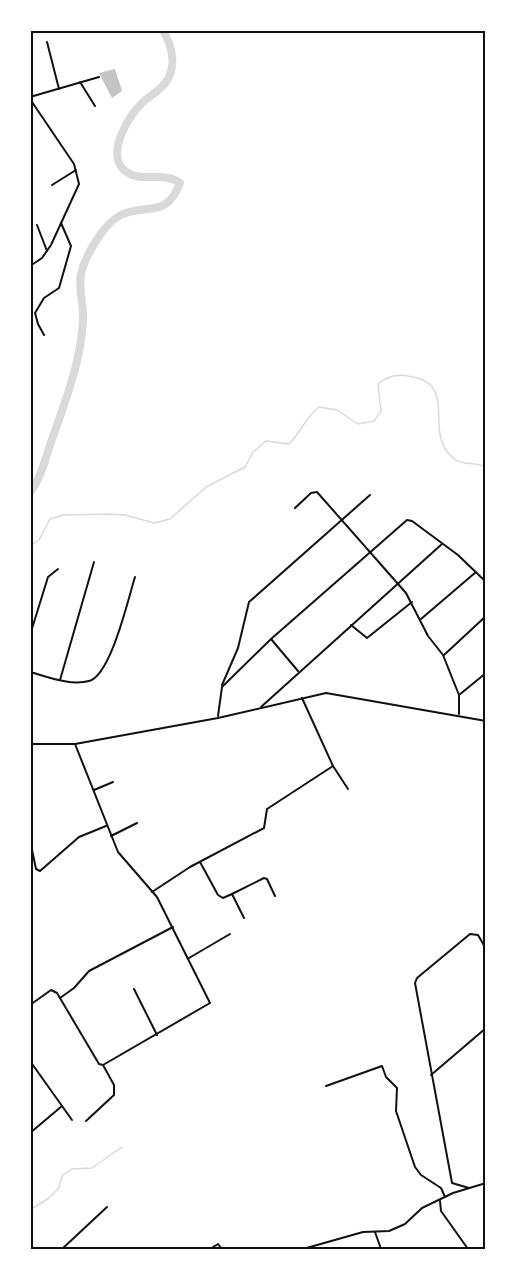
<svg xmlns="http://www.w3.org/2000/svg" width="516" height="1279" font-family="'Times New Roman',serif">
  <rect width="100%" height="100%" fill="#fff"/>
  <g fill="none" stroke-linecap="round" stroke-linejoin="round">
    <g stroke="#d9d9d9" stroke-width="1.5">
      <path d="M30 546 39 540 50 519 63 515 109 514 125 515 154 523 170 519 206 487 245 467 253 452 266 441 289 444C301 432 306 417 319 407L337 410 358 424 374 421 381 411 378 384C387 376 397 374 408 376 456 382 428 423 446 450 459 469 469 460 486 467"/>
      <polyline points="30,1210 49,1198 58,1189 63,1175 72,1169 92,1168 122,1147"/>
    </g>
    <path stroke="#d9d9d9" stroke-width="8" d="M30 493C43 475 46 454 54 434 67 396 81 360 83 320 84 305 78 288 81 274 85 256 104 223 121 215 148 203 166 219 180 183 164 170 138 185 123 169 107 152 128 117 142 103 149 96 160 91 166 82 177 66 172 46 163 30"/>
  </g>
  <polygon fill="#c4c4c4" points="115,69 122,91 112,98 99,73"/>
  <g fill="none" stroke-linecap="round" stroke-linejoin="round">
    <g stroke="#111" stroke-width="2">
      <polyline points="47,42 59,89"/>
      <polyline points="80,82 95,106"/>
      <polyline points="30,97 99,77"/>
      <polyline points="30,99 74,164 79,184 51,245 42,258 30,266"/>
      <polyline points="52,185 76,170"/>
      <polyline points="37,225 47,251"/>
      <polyline points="44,335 38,324 35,313 44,298 59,288 71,246 61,223"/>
      <polyline points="295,508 311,493 317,492 406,593 428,636 443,655 459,695"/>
      <polyline points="421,619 476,572"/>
      <polyline points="351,625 367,638 412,602"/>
      <polyline points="30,635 48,577 58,569"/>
      <polyline points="271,639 298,671"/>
      <polyline points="444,655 486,616"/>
      <path d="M30 672C48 677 71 686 89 681 111 675 128 599 135 577"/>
      <polyline points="60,680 94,562"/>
      <polyline points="222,685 238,648 249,602 370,495"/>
      <polyline points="261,707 442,544"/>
      <polyline points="459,714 459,695 486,673"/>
      <polyline points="218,716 222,687 271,639 407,520 412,521 458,555 486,582"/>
      <polyline points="30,744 75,744 218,718 326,693 486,721"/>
      <polyline points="333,766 348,789"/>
      <polyline points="94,790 113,782"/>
      <polyline points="111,836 137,823"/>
      <polyline points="30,840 36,869 40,871 79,837 106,826"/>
      <polyline points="200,862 218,895 223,898 232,894 244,918"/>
      <polyline points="152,892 190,867 264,828 267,809 333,766 302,698"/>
      <polyline points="232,894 264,878 267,879 275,896"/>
      <polyline points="189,958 230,934"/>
      <polyline points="134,989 157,1035"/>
      <polyline points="60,998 74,988 89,971 173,927"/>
      <polyline points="30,1005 51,990 57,993 99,1064 103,1065 210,1003 157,897 118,852 75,744"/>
      <polyline points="30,1061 72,1120"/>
      <polyline points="431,1075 486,1028"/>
      <polyline points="326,1086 382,1066 386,1077 397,1088 396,1111 415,1167 421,1175 441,1188 445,1197"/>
      <polyline points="86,1121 114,1095 114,1085 103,1065"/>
      <polyline points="30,1133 62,1106"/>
      <polyline points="469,1188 452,1183 415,983 417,978 470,934 478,935 486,949"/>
      <polyline points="440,1201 441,1211 468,1249"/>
      <polyline points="375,1232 381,1249"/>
      <polyline points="62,1249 107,1207"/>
      <polyline points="210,1249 218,1244 222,1249"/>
      <polyline points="303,1249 363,1232 389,1231 405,1224 422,1208 453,1193 486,1183"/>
    </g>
  </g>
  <rect width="516" height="1279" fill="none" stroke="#ffffff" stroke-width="63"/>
  <rect x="32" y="32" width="452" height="1216" fill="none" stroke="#111" stroke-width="2"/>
</svg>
